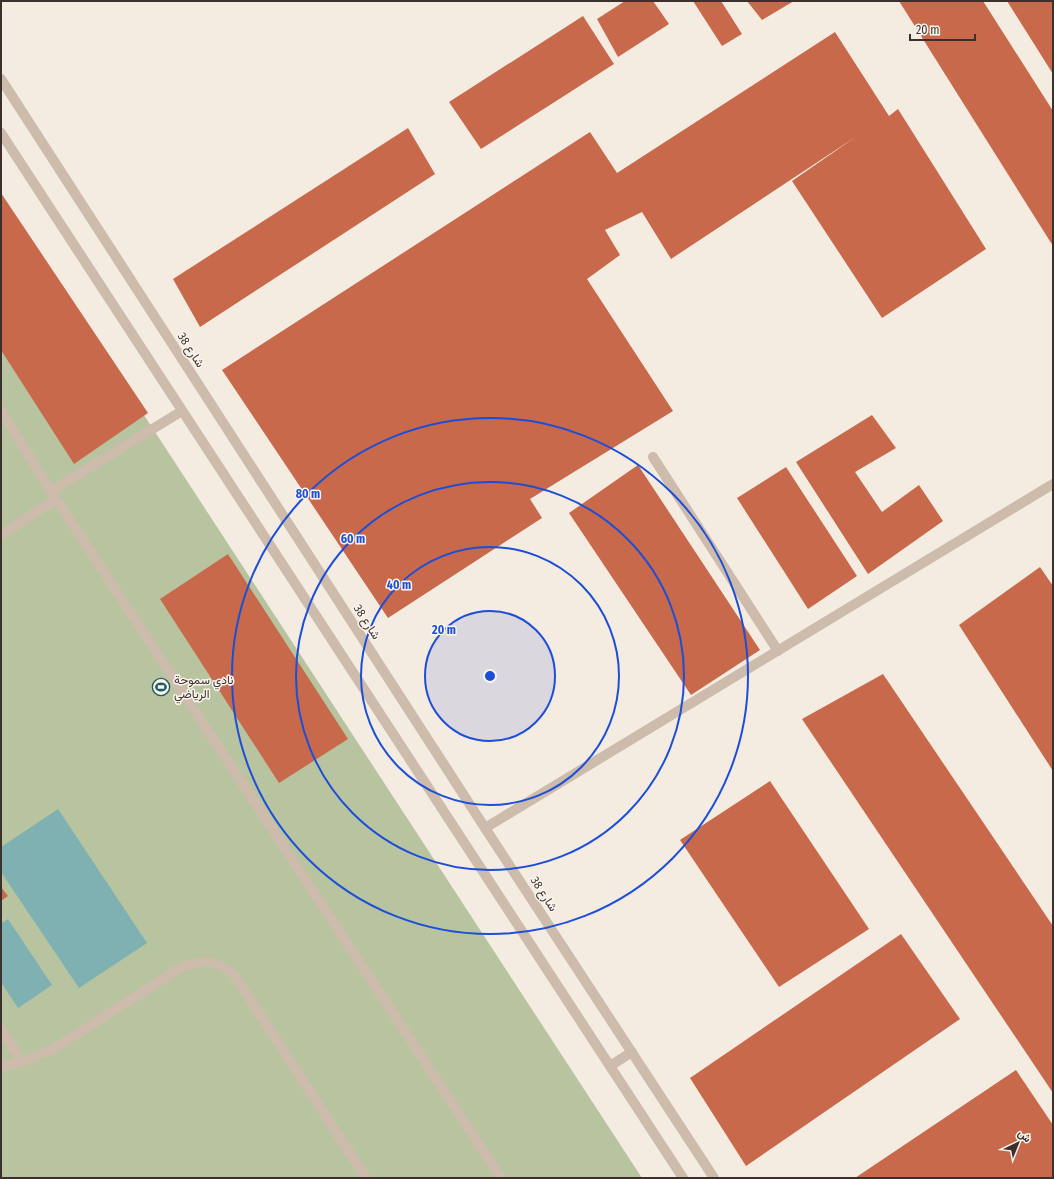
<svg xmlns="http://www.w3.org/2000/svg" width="1054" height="1179" font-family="'Fira Sans Condensed',Vazirmatn,sans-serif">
  <rect width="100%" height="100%" fill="#f4ebe1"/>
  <polygon fill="#b8c4a0" points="1,196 642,1178 1,1178"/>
  <g fill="#7fb0b2">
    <polygon points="58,809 147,943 79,988 1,872 1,847"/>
    <polygon points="8,919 52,985 18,1008 1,982 1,924"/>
  </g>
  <g fill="#c8694b">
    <polygon points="625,1 653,1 669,24 618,57 597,19"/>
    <polygon points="693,1 721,1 742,34 722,46"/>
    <polygon points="747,1 794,1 762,20"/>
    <polygon points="899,1 983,1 1053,111 1053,246"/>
    <polygon points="1007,1 1053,1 1053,74"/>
    <polygon points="583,16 614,64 481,149 449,102"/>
    <polygon points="835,32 889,116 898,109 986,249 882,318 792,181 857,136 671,259 642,212 605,230 620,255 587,279 673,411 530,499 542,518 388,618 222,370 590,132 617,173"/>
    <polygon points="408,128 435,174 200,327 173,279"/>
    <polygon points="1,193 148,413 74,464 1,350"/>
    <polygon points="872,415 896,448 855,472 882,512 919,485 943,521 868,574 796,462"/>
    <polygon points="638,465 760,650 691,695 569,513"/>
    <polygon points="786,467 857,576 808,609 737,498"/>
    <polygon points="228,554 348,739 279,783 160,599"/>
    <polygon points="1040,567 1053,586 1053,771 959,625"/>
    <polygon points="883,674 1053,926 1053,1093 802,719"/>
    <polygon points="770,781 869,929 779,987 680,840"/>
    <polygon points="1,887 8,896 1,901"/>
    <polygon points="901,934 960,1019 746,1166 690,1078"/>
    <polygon points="1016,1070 1053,1125 1053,1178 855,1178"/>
  </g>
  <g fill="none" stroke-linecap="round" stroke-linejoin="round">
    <g stroke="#cdbbac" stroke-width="10">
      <polyline points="1,79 485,828 714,1178"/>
      <polyline points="1,133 683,1178"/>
      <polyline points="1,411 56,499 501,1178"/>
      <polyline points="653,457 778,651"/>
      <polyline points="51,491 182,411"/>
      <polyline points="1,535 56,499"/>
      <polyline points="485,828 1053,484"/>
      <polyline points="1,1029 22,1062"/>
      <polyline points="610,1066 632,1052"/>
      <path d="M1 1067 22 1062 55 1048 182 967C205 959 212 960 233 973L366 1178"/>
    </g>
  </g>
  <circle cx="490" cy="676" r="65" fill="#1d4ed8" fill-opacity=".12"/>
  <g fill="none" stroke="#1d4ed8" stroke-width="2">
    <circle cx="490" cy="676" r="65"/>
    <circle cx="490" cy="676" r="129"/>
    <circle cx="490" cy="676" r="194"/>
    <circle cx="490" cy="676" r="258"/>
  </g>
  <defs>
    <symbol id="stadium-ring" viewBox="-11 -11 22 22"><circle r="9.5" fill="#fbf5ee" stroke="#1f5a5e" stroke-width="1.5"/><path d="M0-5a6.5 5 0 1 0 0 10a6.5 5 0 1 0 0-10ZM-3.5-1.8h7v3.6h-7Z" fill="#1f5a5e"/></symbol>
  </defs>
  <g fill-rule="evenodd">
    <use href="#stadium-ring" x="151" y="677" width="20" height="20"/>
  </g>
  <g text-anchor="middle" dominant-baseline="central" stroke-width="3" stroke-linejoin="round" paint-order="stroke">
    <g font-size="12" fill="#3b302b" stroke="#fbf5ee">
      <text transform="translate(191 350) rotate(57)">شارع 38</text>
      <text transform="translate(367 622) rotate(57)">شارع 38</text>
      <text transform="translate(544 894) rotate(57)">شارع 38</text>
    </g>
    <g font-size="12" fill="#3b302b" stroke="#fbf5ee" text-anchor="start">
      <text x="174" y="680">نادي سموحة<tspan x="174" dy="14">الرياضي</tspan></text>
    </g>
  </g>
  <circle cx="490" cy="676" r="6" fill="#1d4ed8" stroke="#fbf5ee" stroke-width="2"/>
  <g font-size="12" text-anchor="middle" font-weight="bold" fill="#1d4ed8" stroke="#fbf5ee" stroke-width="3" stroke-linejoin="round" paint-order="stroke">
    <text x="308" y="498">80 m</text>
    <text x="353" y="543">60 m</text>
    <text x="399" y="589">40 m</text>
    <text x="444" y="634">20 m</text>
  </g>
  <rect width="1054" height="1179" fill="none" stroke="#3b302b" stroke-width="4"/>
  <g transform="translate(1018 1143) rotate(43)" stroke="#fbf5ee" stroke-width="3" paint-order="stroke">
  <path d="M0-3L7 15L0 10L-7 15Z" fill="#3b302b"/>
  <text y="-6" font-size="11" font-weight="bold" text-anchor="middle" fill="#3b302b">ش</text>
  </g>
  <path d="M910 34v6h65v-6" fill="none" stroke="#3b302b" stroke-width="2"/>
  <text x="916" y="34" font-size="12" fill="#3b302b" stroke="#fbf5ee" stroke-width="3" paint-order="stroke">20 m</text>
</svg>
